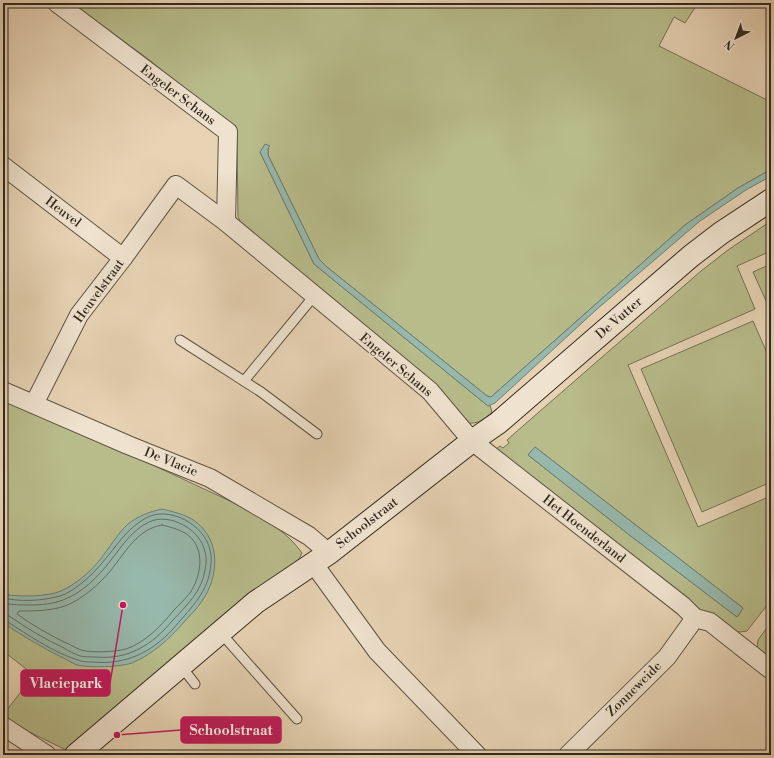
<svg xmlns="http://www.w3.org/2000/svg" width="774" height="758" font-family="'Libre Bodoni',serif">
  <rect width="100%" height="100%" fill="#e7d3b4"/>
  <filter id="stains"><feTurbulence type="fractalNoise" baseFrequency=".005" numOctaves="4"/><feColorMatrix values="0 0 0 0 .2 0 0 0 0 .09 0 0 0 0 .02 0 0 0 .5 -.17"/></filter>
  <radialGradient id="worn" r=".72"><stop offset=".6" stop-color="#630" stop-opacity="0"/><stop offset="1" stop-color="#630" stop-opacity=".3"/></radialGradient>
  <g fill="#b8bc8b" stroke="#747255" fill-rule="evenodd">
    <path d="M72 3H698L685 23 674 17 659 46 771 102V165L768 171 738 188 685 225 491 397 487 396 327 267 319 259 268 155V148L260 152 314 264 488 406 490 405 492 412C483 420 479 424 467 423L242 225 238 217 237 135 234 130 152 62Z"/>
    <path d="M771 221V251L737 266 755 309 628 365 698 527 771 496V600L747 631 740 632 733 631 696 611 495 450 500 446 503 448 509 443 507 440 516 432 701 271 728 250ZM535 447 743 608 737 617 632 537 528 455Z"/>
    <polygon points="771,264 771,312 753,272"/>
    <polygon points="753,321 771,362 771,482 702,512 641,369"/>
    <path d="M3 398 80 431 247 509C268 521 288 533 302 553L299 559 74 748 66 750 3 719V715L34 675 3 651Z"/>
    <polygon points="771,622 771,661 761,653 757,647 758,640"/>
  </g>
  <g fill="#97b8ac" stroke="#6e7f74">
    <polygon points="265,144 270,146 268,148 268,155 319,259 327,267 487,396 491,397 685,225 738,188 768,171 771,165 771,176 746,190 700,221 596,310 495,403 488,406 314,264 260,152"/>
    <polygon points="535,447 743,608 737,617 632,537 528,455"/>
    <path d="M162 509C173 512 186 514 196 522 221 541 219 577 202 601 197 609 190 615 184 622 169 639 153 654 132 663 120 667 89 668 77 665 72 663 66 659 61 657 41 647 22 635 3 623V594C17 597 48 597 61 591 76 584 89 573 99 561 108 550 118 533 128 524 138 516 149 512 162 509Z"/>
  </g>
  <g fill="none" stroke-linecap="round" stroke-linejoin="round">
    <g stroke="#647066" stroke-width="1">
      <path d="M162 525C170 527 178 529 185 533 206 546 202 575 190 593 185 599 179 605 173 611 161 626 146 642 126 649 115 652 92 653 81 650 75 648 70 644 64 642 48 634 32 625 17 614L19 611C34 611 50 611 65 606 81 600 100 584 111 570 125 553 137 529 162 525Z"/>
      <path d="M3 598C20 602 42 601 60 596 74 592 93 574 102 563 116 547 127 528 146 518 169 505 205 525 210 550 212 558 211 564 210 571 206 595 188 611 173 629 151 653 125 665 93 662 88 662 82 662 78 660 52 652 29 635 6 621L3 620"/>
      <path d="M3 603C12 605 21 605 30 605 40 605 53 604 63 600 82 593 99 576 111 560 122 546 132 530 149 522 170 512 201 530 205 552 207 558 206 564 205 570 202 591 187 605 173 620 152 645 129 660 95 657 90 657 85 657 80 656 74 654 69 651 64 648 44 639 27 628 9 616L3 615"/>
    </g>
    <defs>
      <g id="lane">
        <polyline points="180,340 261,392 317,434"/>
        <polyline points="244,381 314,296"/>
        <polyline points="220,632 297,719"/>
        <polyline points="181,666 195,684"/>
      </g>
      <g id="street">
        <polyline points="57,3 228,132 226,222 430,391 472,441 683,606 695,618"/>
        <polyline points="3,166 123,258"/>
        <polyline points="3,391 128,445 210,478 309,536 329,553"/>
        <polyline points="34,404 79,315 123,258 176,185 226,222"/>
        <polyline points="313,563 377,651 477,755"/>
        <polyline points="695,618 710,622 771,670"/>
        <polyline points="3,726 47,755"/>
        <polyline points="568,755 667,657 695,618"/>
      </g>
      <polyline id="secondary" points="76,755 256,602 329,553 472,441 498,423 691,256 721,233 771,200"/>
    </defs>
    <use href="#lane" stroke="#5e5444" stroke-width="11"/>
    <use href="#street" stroke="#5e5444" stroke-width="20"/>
    <use href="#secondary" stroke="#31291f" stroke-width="24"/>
    <use href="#lane" stroke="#efe2ce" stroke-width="9"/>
    <use href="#street" stroke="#efe2ce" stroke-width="18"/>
    <use href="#secondary" stroke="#efe2ce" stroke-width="22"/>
  </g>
  <g text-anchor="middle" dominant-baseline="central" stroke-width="3" stroke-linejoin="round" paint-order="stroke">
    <g font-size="13" fill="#31291f" stroke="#efe2ce">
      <text transform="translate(178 95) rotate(37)">Engeler Schans</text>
      <text transform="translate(63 212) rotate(37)">Heuvel</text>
      <text transform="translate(99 291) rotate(-54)">Heuvelstraat</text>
      <text transform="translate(619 318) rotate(-41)">De Vutter</text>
      <text transform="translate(396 365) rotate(40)">Engeler Schans</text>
      <text transform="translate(171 462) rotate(22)">De Vlacie</text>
      <text transform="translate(367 523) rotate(-38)">Schoolstraat</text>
      <text transform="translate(584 529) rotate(38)">Het Hoenderland</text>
      <text transform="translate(634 689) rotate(-45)">Zonneweide</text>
    </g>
  </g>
  <path fill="none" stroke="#c2185b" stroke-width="1.5" d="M123 605L110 683M117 735L181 730"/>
  <g fill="#c2185b" stroke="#efe2ce" stroke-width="1.5">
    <circle cx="123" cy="605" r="4"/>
    <circle cx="117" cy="735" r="4"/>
  </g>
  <g fill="#c2185b" stroke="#c2185b" stroke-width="1.5">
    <rect x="21" y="670" width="89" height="26" rx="4"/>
    <rect x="181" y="717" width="100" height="26" rx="4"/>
  </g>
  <g font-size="14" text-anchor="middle" font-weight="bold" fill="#fff">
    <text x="66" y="688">Vlaciepark</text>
    <text x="231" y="735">Schoolstraat</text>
  </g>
  <rect width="774" height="758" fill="none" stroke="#e7d3b4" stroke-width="16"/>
  <rect x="4" y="4" width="766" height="750" fill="none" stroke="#31291f" stroke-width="2"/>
  <rect x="8" y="8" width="758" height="742" fill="none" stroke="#31291f"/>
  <g transform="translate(736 38) rotate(222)" stroke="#efe2ce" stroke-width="3" paint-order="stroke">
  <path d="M0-3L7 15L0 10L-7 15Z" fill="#31291f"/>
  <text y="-6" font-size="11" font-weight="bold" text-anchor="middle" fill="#31291f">N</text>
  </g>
  <rect width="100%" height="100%" filter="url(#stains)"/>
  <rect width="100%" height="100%" fill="url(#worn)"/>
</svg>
